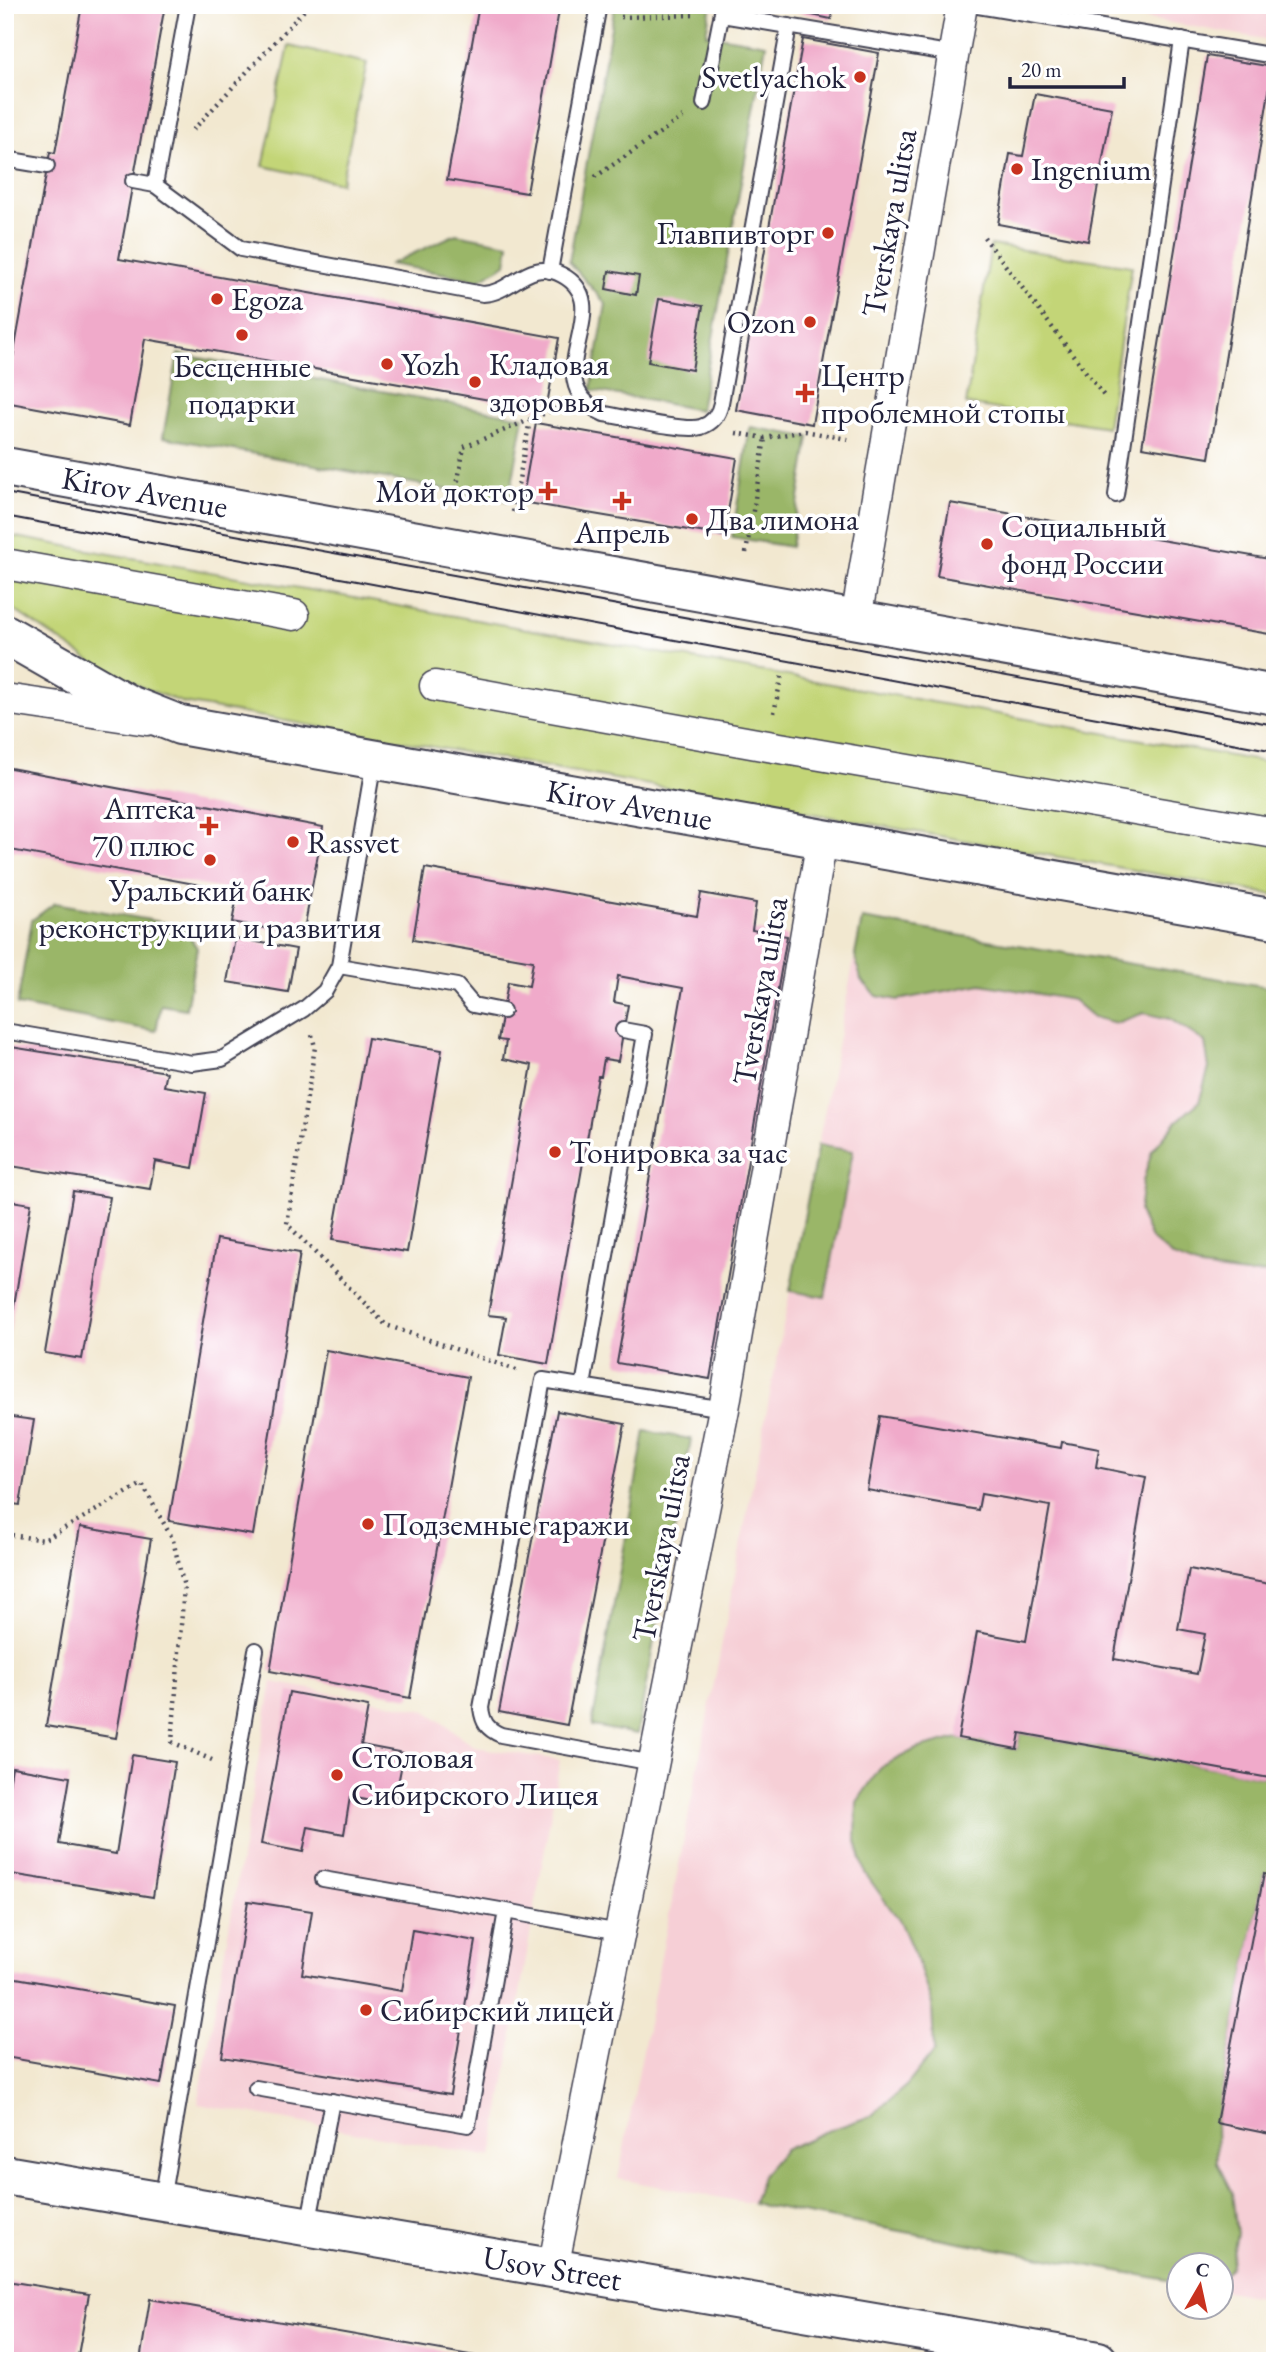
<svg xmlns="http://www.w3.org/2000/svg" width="1280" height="2366" font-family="'EB Garamond',serif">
  <rect width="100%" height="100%" fill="#fff"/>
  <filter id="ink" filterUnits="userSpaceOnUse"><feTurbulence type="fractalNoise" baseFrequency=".0143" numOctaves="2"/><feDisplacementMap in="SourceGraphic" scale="14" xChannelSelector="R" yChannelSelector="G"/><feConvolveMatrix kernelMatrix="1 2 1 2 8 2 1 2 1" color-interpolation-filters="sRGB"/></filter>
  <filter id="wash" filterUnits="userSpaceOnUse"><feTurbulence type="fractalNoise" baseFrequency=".00686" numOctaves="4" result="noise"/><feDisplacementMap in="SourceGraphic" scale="28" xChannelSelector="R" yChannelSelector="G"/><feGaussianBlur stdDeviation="1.57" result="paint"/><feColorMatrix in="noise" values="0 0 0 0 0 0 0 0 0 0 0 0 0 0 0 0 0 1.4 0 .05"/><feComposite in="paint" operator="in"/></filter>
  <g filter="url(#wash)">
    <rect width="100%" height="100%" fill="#f2e8d0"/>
    <g fill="#f6cfd6">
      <polygon points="1068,5 1275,5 1275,41"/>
      <polygon points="862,919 1275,988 1275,2300 1221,2290 1220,2264 1178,2264 1178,2282 618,2179 790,1291 825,1297 853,1151 818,1145"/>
      <polygon points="272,1682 425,1710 475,1747 560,1760 492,2157 198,2104"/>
    </g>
    <g fill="#c3d577" stroke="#727c59" stroke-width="2">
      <polygon points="289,46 367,63 341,183 263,166"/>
      <polygon points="991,245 1132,266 1107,427 966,404"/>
      <polygon points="5,535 1275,764 1275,895 184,703 143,688 97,665 5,604"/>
    </g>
    <g fill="#9ab668" stroke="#5e6c52" stroke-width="2">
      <polygon points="615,5 711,5 706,34 766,44 700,410 591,390 606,304 569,262"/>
      <polygon points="456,234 509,244 506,264 479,280 390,264"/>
      <polygon points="178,354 524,417 509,501 163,437"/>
      <polygon points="750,427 809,437 791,547 732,537"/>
      <polygon points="55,903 183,926 197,948 186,1009 161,1005 156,1031 17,1005 32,920"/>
      <polygon points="862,919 1275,988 1275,1273 1245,1274 1201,1268 1173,1257 1151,1239 1139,1212 1143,1181 1152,1151 1175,1123 1199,1102 1209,1068 1205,1042 1170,1019 1144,1013 1116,1023 1093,1017 1073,1000 981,984 898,1000 877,996 861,980 855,955"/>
      <polygon points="818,1145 853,1151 825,1297 790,1291"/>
      <polygon points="645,1431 691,1439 637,1734 592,1726"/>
      <polygon points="1020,1733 1275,1779 1275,1876 1264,1874 1216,2123 1217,2163 1232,2193 1237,2234 1230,2268 1221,2279 1220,2264 1178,2264 1178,2282 753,2204 762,2176 784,2150 822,2133 871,2116 907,2085 934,2051 932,2005 917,1960 901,1923 865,1873 856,1841 857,1802 881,1767 916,1749 958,1738 1017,1749"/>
    </g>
    <g id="blocks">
      <g fill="#f0aaca">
        <polygon points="82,5 165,5 119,259 559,338 546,410 145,339 130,425 5,402 50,152 55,153"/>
        <polygon points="479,5 560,5 527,193 447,180"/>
        <polygon points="765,5 833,5 831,19"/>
        <polygon points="803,39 879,53 812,424 736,410"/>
        <polygon points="1207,56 1273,67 1209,458 1142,447"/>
        <polygon points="1035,94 1112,108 1088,241 998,224 1010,154 1023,156"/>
        <polygon points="609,271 639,276 636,295 606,289"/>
        <polygon points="659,299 703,306 692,370 648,362"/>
        <polygon points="536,423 737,458 724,536 522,502"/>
        <polygon points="950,503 1275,560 1275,635 937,576"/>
        <polygon points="5,767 323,827 303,935 232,922 238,892 5,849"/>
        <polygon points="425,868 697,916 701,893 756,903 752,930 787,936 710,1379 617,1363 683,988 618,976 614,1002 628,1005 618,1061 604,1059 601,1076 598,1076 548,1364 499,1355 506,1317 488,1315 532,1065 503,1059 506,1041 498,1040 508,982 529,986 533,961 413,940"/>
        <polygon points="235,938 296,949 288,992 227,982"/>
        <polygon points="368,1038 442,1050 407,1252 332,1240"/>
        <polygon points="5,1046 167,1072 164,1086 206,1093 193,1168 155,1161 150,1189 5,1165"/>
        <polygon points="73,1191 110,1197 82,1359 45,1353"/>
        <polygon points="5,1200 31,1204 7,1347 5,1347"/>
        <polygon points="217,1239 300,1253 253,1535 169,1521"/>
        <polygon points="326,1350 468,1377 410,1698 270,1671"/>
        <polygon points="557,1411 625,1424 567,1725 499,1712"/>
        <polygon points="5,1416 34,1420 20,1505 5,1503"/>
        <polygon points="880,1416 1061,1448 1062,1442 1099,1449 1096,1467 1146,1477 1114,1659 1197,1674 1205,1634 1178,1629 1189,1569 1275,1585 1275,1779 1020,1733 1017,1749 958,1738 977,1632 1026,1641 1050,1506 981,1494 978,1510 867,1490"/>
        <polygon points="80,1527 151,1539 116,1738 46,1726"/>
        <polygon points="289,1692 368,1707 361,1745 404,1753 394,1805 350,1797 344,1834 308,1827 303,1852 261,1844"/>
        <polygon points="132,1755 175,1762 153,1897 5,1873 5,1809 12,1767 70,1777 59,1844 116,1854"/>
        <polygon points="1264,1874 1275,1876 1275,2135 1216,2123"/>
        <polygon points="248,1901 312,1911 302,1974 402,1991 412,1930 476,1941 450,2095 222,2057"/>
        <polygon points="5,1976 175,2006 161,2084 5,2057"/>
        <polygon points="7,2281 89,2294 77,2361 5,2361"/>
        <polygon points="150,2299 493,2359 493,2361 140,2361"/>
      </g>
    </g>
  </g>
  <g filter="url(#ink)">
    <use href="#blocks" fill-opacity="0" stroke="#414051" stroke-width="2"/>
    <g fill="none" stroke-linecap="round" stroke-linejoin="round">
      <defs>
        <g id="lane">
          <polyline points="972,5 1275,56"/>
          <polyline points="722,15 954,54"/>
          <polyline points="704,103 723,7"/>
          <polyline points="5,159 47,166"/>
          <polyline points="133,181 155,185 188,5"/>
          <path d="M155 185 241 249 483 294C513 293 528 257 562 275 621 306 531 380 604 414 625 417 684 432 701 427 713 423 719 414 721 403L789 26"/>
          <polyline points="550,271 599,5"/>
          <polyline points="1116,495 1182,40"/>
          <polyline points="339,966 457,986 473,1005 503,1011"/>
          <polyline points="5,1031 192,1063 222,1059 304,1009 325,991 339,966 374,761"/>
          <polyline points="583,1386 645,1034 623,1030"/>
          <path d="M653 1763 501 1735C487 1729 483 1723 481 1708L543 1380 724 1409"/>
          <polyline points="506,1911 619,1932"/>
          <polyline points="256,2088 468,2125 506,1911 323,1879"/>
          <polyline points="162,2200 256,1650"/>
          <polyline points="308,2226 332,2101"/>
        </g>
        <g id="street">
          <polyline points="5,564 294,615"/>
          <polyline points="856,619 962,5"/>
          <polyline points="435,686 768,746 1275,833"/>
          <polyline points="5,699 147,720"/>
          <polyline points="553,2268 724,1409 822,839"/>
        </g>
        <g id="secondary">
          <path id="s1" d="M5 467 1275 695"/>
          <path id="s2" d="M5 634 129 705 180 725 1275 919"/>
          <path id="s3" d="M5 2175 1098 2361"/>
        </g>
      </defs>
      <use href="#lane" stroke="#414051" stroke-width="18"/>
      <use href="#street" stroke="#414051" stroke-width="33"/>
      <use href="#secondary" stroke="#414051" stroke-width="42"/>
      <g stroke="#414051" stroke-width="4.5" stroke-dasharray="2 5" stroke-linecap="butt">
        <polyline points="621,17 696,15"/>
        <polyline points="193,130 309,5"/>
        <polyline points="595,177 683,117"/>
        <polyline points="984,237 1104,396"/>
        <polyline points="736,433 765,438 805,431 852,440"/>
        <polyline points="454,502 464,447 558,408"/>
        <polyline points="513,512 530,420"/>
        <polyline points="746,553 765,438"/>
        <polyline points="774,713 782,674"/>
        <polyline points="312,1035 315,1047 287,1224 386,1325 519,1371"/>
        <polyline points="5,1534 44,1540 142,1484 173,1540 184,1587 172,1742 212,1760"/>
      </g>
      <use href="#lane" stroke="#fff" stroke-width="14"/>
      <use href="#street" stroke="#fff" stroke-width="30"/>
      <use href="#secondary" stroke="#fff" stroke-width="38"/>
      <g stroke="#22223b" stroke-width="2">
        <polyline points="5,493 1275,725"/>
        <polyline points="5,516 1275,751"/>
      </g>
    </g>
  </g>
  <g fill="#c8321e" stroke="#fff" stroke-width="2.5">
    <circle cx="860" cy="77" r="7"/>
    <circle cx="1017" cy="169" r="7"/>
    <circle cx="828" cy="233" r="7"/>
    <circle cx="217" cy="299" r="7"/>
    <circle cx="810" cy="322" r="7"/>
    <circle cx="242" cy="335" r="7"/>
    <circle cx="387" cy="364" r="7"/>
    <circle cx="475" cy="382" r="7"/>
    <path d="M801.5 382.5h7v7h7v7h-7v7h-7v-7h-7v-7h7z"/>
    <path d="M544.5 480.5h7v7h7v7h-7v7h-7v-7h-7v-7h7z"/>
    <path d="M618.5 490.5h7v7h7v7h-7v7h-7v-7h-7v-7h7z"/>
    <circle cx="692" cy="519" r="7"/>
    <circle cx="987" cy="544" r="7"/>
    <path d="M205.5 815.5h7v7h7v7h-7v7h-7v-7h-7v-7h7z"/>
    <circle cx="293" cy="842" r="7"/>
    <circle cx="210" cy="860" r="7"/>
    <circle cx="555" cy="1152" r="7"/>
    <circle cx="368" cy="1524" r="7"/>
    <circle cx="337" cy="1775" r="7"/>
    <circle cx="366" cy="2010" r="7"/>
  </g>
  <g text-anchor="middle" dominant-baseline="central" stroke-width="7" stroke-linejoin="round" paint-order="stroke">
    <g font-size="32" fill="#22223b" stroke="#fff" text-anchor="start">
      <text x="846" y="77" text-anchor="end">Svetlyachok</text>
      <text x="1031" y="169">Ingenium</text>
      <text x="814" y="233" text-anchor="end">Главпивторг</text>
      <text x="231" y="299">Egoza</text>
      <text x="796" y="322" text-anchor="end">Ozon</text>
      <text x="401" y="364">Yozh</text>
      <text x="489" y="364">Кладовая<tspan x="489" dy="37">здоровья</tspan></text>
      <text x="242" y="366" text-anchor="middle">Бесценные<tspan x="242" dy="37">подарки</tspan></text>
      <text x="821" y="375">Центр<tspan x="821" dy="37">проблемной стопы</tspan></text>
      <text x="534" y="491" text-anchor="end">Мой доктор</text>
      <text x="706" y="519">Два лимона</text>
      <text x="1001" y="526">Социальный<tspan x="1001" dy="37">фонд России</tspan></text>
      <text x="622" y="532" text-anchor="middle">Апрель</text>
      <text x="195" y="808" text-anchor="end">Аптека<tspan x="195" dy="37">70 плюс</tspan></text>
      <text x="307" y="842">Rassvet</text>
      <text x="210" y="890" text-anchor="middle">Уральский банк<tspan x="210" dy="37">реконструкции и развития</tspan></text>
      <text x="569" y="1152">Тонировка за час</text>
      <text x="382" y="1524">Подземные гаражи</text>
      <text x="351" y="1757">Столовая<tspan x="351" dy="37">Сибирского Лицея</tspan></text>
      <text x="380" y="2010">Сибирский лицей</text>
    </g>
    <g font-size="32" fill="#22223b" stroke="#fff">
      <text transform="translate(889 223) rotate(-80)">Tverskaya ulitsa</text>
      <text stroke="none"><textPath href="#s1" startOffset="142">Kirov Avenue</textPath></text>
      <text stroke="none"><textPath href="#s2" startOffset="654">Kirov Avenue</textPath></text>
      <text transform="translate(760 991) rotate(-80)">Tverskaya ulitsa</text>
      <text transform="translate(661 1548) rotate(-79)">Tverskaya ulitsa</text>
      <text stroke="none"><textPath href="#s3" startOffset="555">Usov Street</textPath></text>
    </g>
  </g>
  <rect width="1280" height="2366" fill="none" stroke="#fff" stroke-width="28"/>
  <g transform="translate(1200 2286) rotate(9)"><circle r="33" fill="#ffffff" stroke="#a7a7b1" stroke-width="2"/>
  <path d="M0-5L12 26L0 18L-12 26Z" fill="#c8321e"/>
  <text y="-10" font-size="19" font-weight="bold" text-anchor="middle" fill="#22223b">С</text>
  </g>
  <path d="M1010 77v10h114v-10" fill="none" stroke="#22223b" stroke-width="3.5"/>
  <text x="1021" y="77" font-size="21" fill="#22223b" stroke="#ffffff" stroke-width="5" paint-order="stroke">20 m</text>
</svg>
